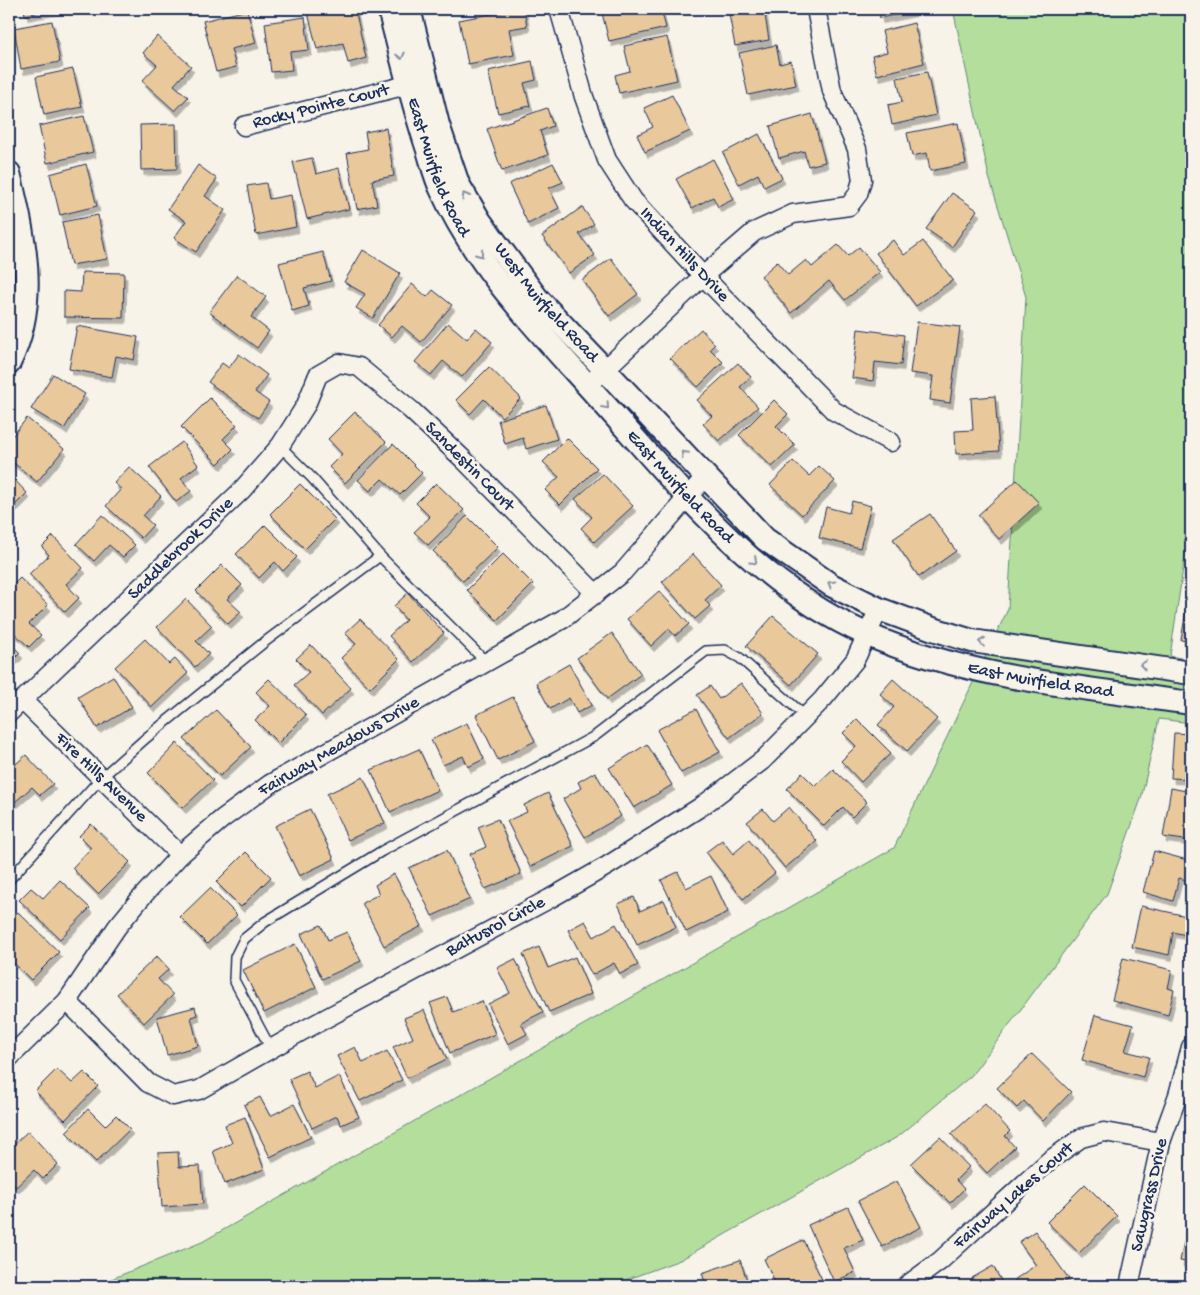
<svg xmlns="http://www.w3.org/2000/svg" width="1200" height="1295" font-family="'Gochi Hand',sans-serif">
  <defs>
    <filter id="shadow"><feDropShadow dx="3" dy="5.5" stdDeviation="0" flood-color="#0004"/></filter>
  </defs>
  <rect width="100%" height="100%" fill="#f7f3e8"/>
  <filter id="ink" filterUnits="userSpaceOnUse"><feTurbulence type="fractalNoise" baseFrequency=".02" numOctaves="2"/><feDisplacementMap in="SourceGraphic" scale="10" xChannelSelector="R" yChannelSelector="G"/><feConvolveMatrix kernelMatrix="1 2 1 2 8 2 1 2 1" color-interpolation-filters="sRGB"/></filter>
  <g filter="url(#ink)">
    <polygon fill="#b3de9c" stroke="#67867d" points="953,9 1191,9 1191,515 1170,656 1191,660 1191,723 1159,719 1141,799 1107,894 971,1076 899,1136 680,1260 609,1286 94,1286 202,1242 894,848 1008,609 1026,297 989,177"/>
    <g fill="#e9c89b" stroke="#1b2f5e" filter="url(#shadow)">
      <polygon points="24,9 56,9 25,15"/>
      <polygon points="307,9 355,9 366,58 348,63 343,43 317,49"/>
      <polygon points="517,9 524,9 527,26 509,29 514,55 468,64 459,20"/>
      <polygon points="601,9 661,9 666,28 609,41"/>
      <polygon points="728,9 764,9 769,40 735,46"/>
      <polygon points="878,9 913,9 913,11 880,18"/>
      <polygon points="247,10 256,43 231,49 236,67 216,72 203,21"/>
      <polygon points="305,17 309,50 290,52 292,70 271,72 265,23"/>
      <polygon points="52,21 60,62 21,69 14,28"/>
      <polygon points="914,23 924,63 877,75 872,56 887,52 882,31"/>
      <polygon points="157,36 191,66 174,85 188,97 175,111 142,81 157,65 143,53"/>
      <polygon points="667,37 677,80 619,93 615,75 630,71 624,46"/>
      <polygon points="776,45 780,64 791,61 796,85 748,95 739,53"/>
      <polygon points="532,61 536,80 524,83 530,106 498,113 488,71"/>
      <polygon points="73,69 82,107 44,115 36,77"/>
      <polygon points="927,72 936,115 892,125 888,105 902,102 897,78"/>
      <polygon points="672,95 690,131 645,152 637,135 653,127 644,108"/>
      <polygon points="547,108 553,126 540,131 548,155 502,171 487,129"/>
      <polygon points="812,114 825,162 808,166 804,151 779,158 770,126"/>
      <polygon points="84,116 93,152 47,163 39,126"/>
      <polygon points="958,123 966,164 930,171 927,153 912,156 907,133"/>
      <polygon points="176,124 177,169 141,170 140,125"/>
      <polygon points="386,128 394,176 372,180 377,205 357,209 347,153 368,149 365,132"/>
      <polygon points="759,134 782,178 764,187 758,174 739,184 723,153"/>
      <polygon points="312,158 316,174 339,168 349,209 307,219 293,162"/>
      <polygon points="713,159 734,199 718,207 713,197 692,208 676,179"/>
      <polygon points="553,163 563,182 549,188 559,208 528,224 509,184"/>
      <polygon points="86,164 97,206 60,215 50,174"/>
      <polygon points="198,165 217,179 205,196 225,210 196,252 174,238 186,221 168,209"/>
      <polygon points="266,183 269,199 291,195 296,227 256,235 247,186"/>
      <polygon points="952,193 977,210 952,247 926,229"/>
      <polygon points="582,207 594,224 579,234 595,255 569,273 542,236"/>
      <polygon points="98,215 107,259 71,265 62,222"/>
      <polygon points="893,240 904,255 923,241 953,280 916,306 876,253"/>
      <polygon points="838,245 848,256 859,247 880,272 845,300 829,281 791,313 761,276 777,262 788,275 806,260 812,267"/>
      <polygon points="363,250 400,273 373,318 356,308 365,294 344,282"/>
      <polygon points="323,252 331,281 304,288 309,306 292,311 279,263"/>
      <polygon points="611,258 638,294 609,316 582,280"/>
      <polygon points="82,272 124,273 123,318 64,317 64,291 81,292"/>
      <polygon points="237,275 266,297 251,317 269,331 257,348 209,312"/>
      <polygon points="412,284 427,297 433,290 452,305 421,342 402,326 392,337 378,325"/>
      <polygon points="917,322 960,327 950,403 930,400 933,376 910,373"/>
      <polygon points="448,323 467,339 476,328 492,342 462,377 443,361 431,375 415,362"/>
      <polygon points="77,326 138,337 134,360 116,356 112,377 69,369"/>
      <polygon points="701,329 715,344 710,349 723,362 698,387 670,358"/>
      <polygon points="858,329 904,335 901,365 875,362 873,381 852,378"/>
      <polygon points="239,354 267,375 255,392 269,402 258,418 208,382 222,363 229,368"/>
      <polygon points="738,363 751,377 740,387 758,407 719,441 703,424 712,416 697,400"/>
      <polygon points="489,367 521,398 502,417 484,399 470,414 456,400"/>
      <polygon points="53,374 85,394 64,429 31,409"/>
      <polygon points="995,396 999,451 956,454 955,431 973,430 971,398"/>
      <polygon points="210,398 237,425 223,439 233,449 218,464 181,427"/>
      <polygon points="774,400 788,414 776,426 795,445 772,467 739,435"/>
      <polygon points="546,405 557,439 526,449 523,438 505,444 498,420"/>
      <polygon points="355,412 386,442 345,483 329,467 342,454 328,439"/>
      <polygon points="27,418 64,449 37,482 9,459 9,440"/>
      <polygon points="567,438 597,468 560,505 545,490 559,477 543,462"/>
      <polygon points="182,442 198,465 181,478 191,491 176,502 149,467"/>
      <polygon points="393,444 422,473 400,495 382,479 370,491 358,480"/>
      <polygon points="793,461 809,476 819,466 835,481 802,515 770,485"/>
      <polygon points="129,467 161,496 143,516 153,525 141,538 106,506 121,489 114,483"/>
      <polygon points="9,474 27,493 9,511"/>
      <polygon points="603,474 633,506 594,542 581,528 592,517 575,499"/>
      <polygon points="1017,480 1039,503 999,539 978,515"/>
      <polygon points="436,483 464,510 428,545 414,532 430,517 416,503"/>
      <polygon points="300,484 335,519 305,549 270,514"/>
      <polygon points="852,501 871,506 860,548 819,538 826,507 849,513"/>
      <polygon points="930,514 956,551 919,577 893,539"/>
      <polygon points="102,515 135,545 123,557 109,545 94,561 76,544"/>
      <polygon points="467,516 498,547 463,581 433,551"/>
      <polygon points="265,525 297,557 283,571 275,562 259,578 236,554"/>
      <polygon points="53,536 83,568 66,584 79,598 65,612 29,574 49,555 42,547"/>
      <polygon points="503,554 533,584 497,620 467,590"/>
      <polygon points="693,554 721,585 705,600 710,606 695,619 662,582"/>
      <polygon points="222,565 242,585 227,599 241,612 228,624 196,591"/>
      <polygon points="20,578 48,605 29,624 41,635 29,647 9,628 9,589"/>
      <polygon points="659,591 689,624 675,636 669,629 651,646 627,619"/>
      <polygon points="408,593 444,633 413,662 389,636 406,620 394,606"/>
      <polygon points="186,599 212,626 196,641 209,654 195,667 157,627"/>
      <polygon points="1187,605 1191,605 1191,642 1181,640"/>
      <polygon points="773,616 818,654 791,685 746,646"/>
      <polygon points="360,619 399,659 370,688 341,658 356,644 345,633"/>
      <polygon points="612,633 641,674 607,699 577,658"/>
      <polygon points="145,639 169,664 175,659 188,673 152,707 115,667"/>
      <polygon points="9,642 20,653 9,664"/>
      <polygon points="311,645 351,688 322,715 294,685 309,672 296,659"/>
      <polygon points="569,664 592,705 577,713 569,698 550,709 536,683"/>
      <polygon points="113,676 132,707 97,728 78,697"/>
      <polygon points="269,679 306,715 278,743 255,720 270,706 256,692"/>
      <polygon points="893,679 937,719 907,751 878,725 894,707 880,694"/>
      <polygon points="741,683 763,713 729,738 697,695 710,686 719,699"/>
      <polygon points="513,697 535,741 498,760 476,715"/>
      <polygon points="696,709 720,752 681,773 657,730"/>
      <polygon points="216,710 251,747 220,776 184,739"/>
      <polygon points="857,719 891,753 861,782 841,761 856,746 843,733"/>
      <polygon points="467,723 484,759 468,767 463,756 443,765 431,740"/>
      <polygon points="1174,733 1191,734 1191,779 1171,778"/>
      <polygon points="177,743 213,780 183,808 148,773"/>
      <polygon points="647,744 672,785 634,808 609,768"/>
      <polygon points="419,749 438,790 390,812 371,770"/>
      <polygon points="26,755 53,784 40,795 32,787 15,802 9,795 9,770"/>
      <polygon points="833,769 867,802 852,817 843,807 824,826 787,789 802,773 815,786"/>
      <polygon points="595,772 621,816 585,837 563,799 581,788 578,782"/>
      <polygon points="363,777 385,823 348,840 327,794"/>
      <polygon points="1171,788 1191,792 1191,841 1163,837"/>
      <polygon points="548,793 573,846 530,867 507,821 527,812 524,805"/>
      <polygon points="789,807 817,841 785,868 747,822 763,809 773,821"/>
      <polygon points="310,809 334,859 299,876 275,826"/>
      <polygon points="498,819 521,874 485,889 470,854 486,847 478,827"/>
      <polygon points="91,824 130,862 98,894 72,868 91,848 79,836"/>
      <polygon points="722,840 733,854 749,840 775,873 743,899 706,852"/>
      <polygon points="447,850 470,899 432,916 409,868"/>
      <polygon points="1154,851 1191,861 1191,881 1179,878 1173,901 1143,892"/>
      <polygon points="246,852 271,877 241,907 216,882"/>
      <polygon points="678,872 686,888 711,876 728,912 686,932 661,880"/>
      <polygon points="394,874 422,926 384,946 362,903 379,894 375,885"/>
      <polygon points="60,880 90,908 60,939 19,900 31,888 43,898"/>
      <polygon points="210,888 237,915 207,944 180,917"/>
      <polygon points="634,897 640,911 664,900 676,927 637,945 618,904"/>
      <polygon points="1141,906 1191,917 1190,936 1173,932 1169,955 1132,947"/>
      <polygon points="18,912 59,952 31,980 9,958 9,939 12,936 9,933 9,921"/>
      <polygon points="585,921 594,937 616,924 638,965 620,974 614,963 592,975 568,930"/>
      <polygon points="321,925 328,940 347,932 361,961 322,979 301,934"/>
      <polygon points="295,944 316,987 264,1013 243,970"/>
      <polygon points="539,947 548,968 575,957 591,994 549,1012 523,954"/>
      <polygon points="157,956 169,969 158,979 173,995 144,1023 117,994"/>
      <polygon points="1123,958 1172,970 1168,988 1174,990 1168,1015 1112,1000"/>
      <polygon points="515,959 543,1012 521,1023 527,1034 508,1044 488,1004 510,993 497,968"/>
      <polygon points="447,997 453,1012 482,1001 495,1034 450,1053 430,1003"/>
      <polygon points="195,1007 197,1015 191,1017 198,1046 167,1055 157,1017"/>
      <polygon points="424,1010 447,1059 407,1078 393,1047 413,1038 404,1018"/>
      <polygon points="1095,1015 1133,1025 1125,1051 1149,1057 1143,1077 1082,1060"/>
      <polygon points="355,1047 363,1063 387,1051 402,1080 360,1101 337,1056"/>
      <polygon points="1032,1054 1071,1092 1043,1121 1024,1101 1017,1108 997,1088"/>
      <polygon points="57,1069 72,1083 84,1072 98,1086 65,1120 35,1091"/>
      <polygon points="307,1071 315,1088 339,1076 359,1117 341,1125 337,1116 312,1128 289,1079"/>
      <polygon points="260,1097 270,1116 294,1104 311,1137 270,1157 244,1105"/>
      <polygon points="985,1104 1010,1131 1005,1136 1015,1147 987,1173 951,1134"/>
      <polygon points="88,1109 105,1126 116,1115 130,1129 96,1162 66,1132"/>
      <polygon points="245,1117 264,1169 225,1184 213,1151 232,1143 225,1125"/>
      <polygon points="28,1131 58,1164 43,1179 34,1170 16,1187 9,1179 9,1149"/>
      <polygon points="940,1137 969,1167 956,1180 964,1189 950,1203 911,1164"/>
      <polygon points="178,1152 179,1167 200,1166 203,1204 162,1207 158,1153"/>
      <polygon points="897,1181 921,1227 882,1247 858,1201"/>
      <polygon points="1085,1184 1117,1216 1079,1253 1047,1222"/>
      <polygon points="848,1207 863,1240 844,1248 855,1272 834,1282 808,1225"/>
      <polygon points="1035,1231 1069,1279 1058,1286 1018,1286 1014,1280 1036,1265 1019,1242"/>
      <polygon points="803,1240 825,1286 777,1286 764,1259"/>
      <polygon points="1184,1242 1191,1243 1191,1263 1180,1261"/>
      <polygon points="740,1260 749,1286 706,1286 702,1273"/>
      <polygon points="993,1266 1004,1286 977,1286 972,1278"/>
    </g>
    <g fill="none" stroke-linecap="round" stroke-linejoin="round">
      <defs>
        <g id="service">
          <polyline points="280,446 312,478 380,556"/>
          <polyline points="9,880 101,778 146,738 262,644 380,556 487,663"/>
          <polyline points="271,1049 234,980 235,957 244,939 265,922 382,851 595,736 706,651 725,650 740,658 806,717"/>
        </g>
        <g id="minor">
          <polyline points="559,9 584,97 607,160 633,200 703,276 834,411 891,442"/>
          <polyline points="244,126 419,82"/>
          <polyline points="596,378 703,276 754,232 793,214 849,206 858,194 862,180 857,149 832,91 816,9"/>
          <polyline points="22,700 180,855"/>
          <polyline points="9,713 241,491 280,446 306,405 318,375 339,363 359,367 411,410 463,459 596,594"/>
          <polyline points="67,1001 148,1083 173,1096 199,1090 304,1030 549,899 607,866 702,806 763,760 823,699 855,660 879,609"/>
          <polyline points="9,1058 67,1001 117,927 140,899 180,855 222,819 270,784 563,619 623,572 705,477"/>
          <polyline points="906,1286 940,1261 1050,1160 1081,1138 1104,1132 1161,1142"/>
          <polyline points="1129,1286 1161,1142 1178,1095 1191,1047"/>
        </g>
        <g id="tertiary">
          <path id="s1" d="M389 9C401 55 412 102 427 147 432 162 435 177 442 191 477 269 541 333 597 396 677 485 755 585 866 634 969 679 1082 687 1191 703"/>
          <path id="s2" d="M409 9 438 125 458 184 480 221 537 298 765 539 831 585 879 609 933 629 972 641 1191 673"/>
          <path d="M9 173C24 236 40 302 9 363"/>
        </g>
      </defs>
      <use href="#service" stroke="#1b2f5e" stroke-width="12"/>
      <use href="#minor" stroke="#1b2f5e" stroke-width="21"/>
      <use href="#tertiary" stroke="#1b2f5e" stroke-width="26"/>
      <use href="#service" stroke="#f7f3e8" stroke-width="9"/>
      <use href="#minor" stroke="#f7f3e8" stroke-width="18"/>
      <use href="#tertiary" stroke="#f7f3e8" stroke-width="22"/>
    </g>
    <defs><path id="oneway-chevron" d="M-2-3.5L2.5 0L-2 3.5" fill="none" stroke-width="1.6" stroke-linecap="round" stroke-linejoin="round" transform="scale(1.25)"/></defs>
    <g stroke="#8991a3">
      <use href="#oneway-chevron" transform="translate(401 56) rotate(76)"/>
      <use href="#oneway-chevron" transform="translate(465 196) rotate(-120)"/>
      <use href="#oneway-chevron" transform="translate(480 254) rotate(55)"/>
      <use href="#oneway-chevron" transform="translate(606 406) rotate(48)"/>
      <use href="#oneway-chevron" transform="translate(684 454) rotate(-133)"/>
      <use href="#oneway-chevron" transform="translate(754 561) rotate(43)"/>
      <use href="#oneway-chevron" transform="translate(831 584) rotate(-150)"/>
      <use href="#oneway-chevron" transform="translate(982 642) rotate(-173)"/>
      <use href="#oneway-chevron" transform="translate(1143 665) rotate(-171)"/>
    </g>
  </g>
  <g text-anchor="middle" dominant-baseline="central" stroke-width="5" stroke-linejoin="round" paint-order="stroke">
    <g font-size="18" fill="#1b2f5e" stroke="#f7f3e8">
      <text transform="translate(321 107) rotate(-14)">Rocky Pointe Court</text>
      <text stroke="none"><textPath href="#s1" startOffset="166">East Muirfield Road</textPath></text>
      <text transform="translate(684 255) rotate(47)">Indian Hills Drive</text>
      <text stroke="none"><textPath href="#s2" startOffset="330">West Muirfield Road</textPath></text>
      <text transform="translate(469 467) rotate(45)">Sandestin Court</text>
      <text stroke="none"><textPath href="#s1" startOffset="571">East Muirfield Road</textPath></text>
      <text transform="translate(181 549) rotate(-44)">Saddlebrook Drive</text>
      <text stroke="none"><textPath href="#s1" startOffset="991">East Muirfield Road</textPath></text>
      <text transform="translate(339 747) rotate(-30)">Fairway Meadows Drive</text>
      <text transform="translate(101 778) rotate(44)">Fire Hills Avenue</text>
      <text transform="translate(496 927) rotate(-28)">Baltusrol Circle</text>
      <text transform="translate(1150 1195) rotate(-77)">Sawgrass Drive</text>
      <text transform="translate(1014 1196) rotate(-41)">Fairway Lakes Court</text>
    </g>
  </g>
  <rect width="1200" height="1295" fill="none" stroke="#f7f3e8" stroke-width="30"/>
  <rect x="15" y="15" width="1170" height="1265" fill="none" stroke="#1b2f5e" stroke-width="2" filter="url(#ink)"/>
</svg>
